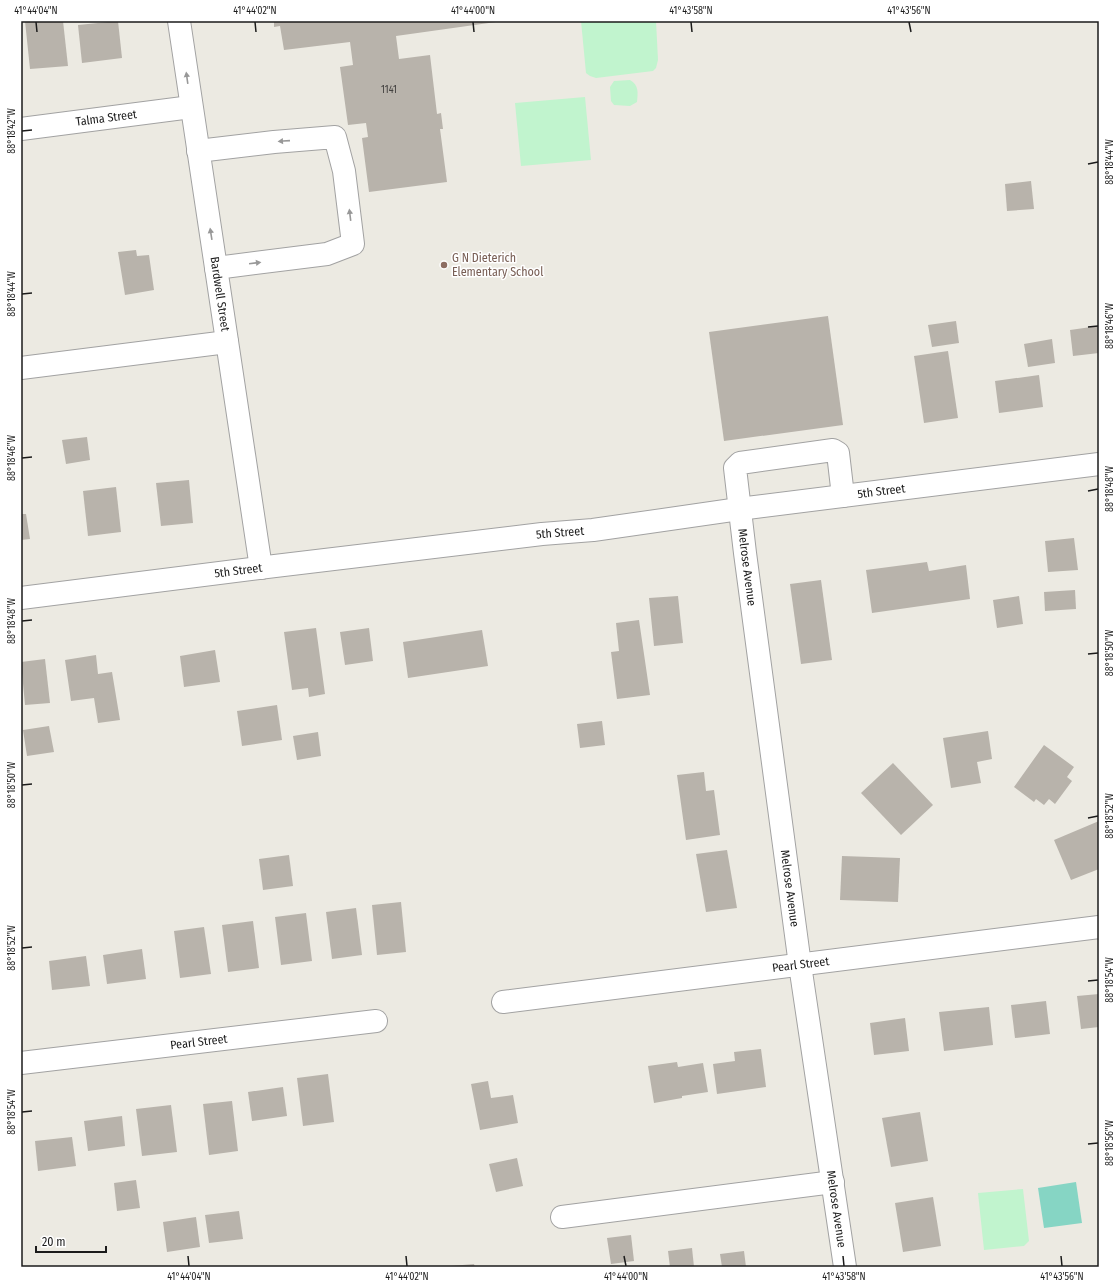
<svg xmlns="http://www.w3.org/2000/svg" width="1120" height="1288" font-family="'Fira Sans Condensed',sans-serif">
  <rect width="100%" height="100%" fill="#eceae2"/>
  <g fill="#c1f4ce">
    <polygon points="581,21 656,21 658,60 656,68 653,71 596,78 590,76 586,73"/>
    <path d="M630 80C639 85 638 93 637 102L630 106 614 105 611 101 610 87 614 81Z"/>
    <polygon points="585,97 591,160 521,166 515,103"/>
    <polygon points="1023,1189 1029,1241 1024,1246 984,1250 978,1193"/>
  </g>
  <polygon fill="#86d5c4" points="1076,1182 1082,1223 1044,1228 1038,1188"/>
  <g fill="#b8b3ab">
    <polygon points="25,21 63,21 68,66 30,69"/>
    <polygon points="118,21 122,58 82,63 78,25"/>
    <polygon points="274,21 503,21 396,36 399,59 430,55 437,114 441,113 443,129 440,129 447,182 369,192 362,138 368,137 366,123 348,125 340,67 353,65 350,42 284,50 280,26 274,27"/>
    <polygon points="1031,181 1034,209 1007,211 1005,184"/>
    <polygon points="136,250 137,256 149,255 154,290 125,295 118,252"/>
    <polygon points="828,316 843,425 724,441 709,332"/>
    <polygon points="956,321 959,343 932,347 928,325"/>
    <polygon points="1098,326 1099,353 1073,356 1070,330"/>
    <polygon points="1052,339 1055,363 1028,367 1024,344"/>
    <polygon points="948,351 958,418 924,423 914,356"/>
    <polygon points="1039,375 1043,407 999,413 995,381"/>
    <polygon points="87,437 90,460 66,464 62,440"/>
    <polygon points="189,480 193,523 161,526 156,483"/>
    <polygon points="116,487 121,532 88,536 83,491"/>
    <polygon points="21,514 26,514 30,539 21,540"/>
    <polygon points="1074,538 1078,570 1048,572 1045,541"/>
    <polygon points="927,562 929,571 966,565 970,599 872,613 866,570"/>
    <polygon points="821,580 832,660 801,664 790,584"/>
    <polygon points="1075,590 1076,609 1045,611 1044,592"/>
    <polygon points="678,596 683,643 654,646 649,598"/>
    <polygon points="1019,596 1023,624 997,628 993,600"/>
    <polygon points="639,620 650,695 617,699 611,652 619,651 616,623"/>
    <polygon points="316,628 325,694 309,697 308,688 292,690 284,632"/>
    <polygon points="369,628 373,661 345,665 340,632"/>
    <polygon points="482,630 488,666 408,678 403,642"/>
    <polygon points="215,650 220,682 184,687 180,656"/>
    <polygon points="96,655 98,674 112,672 120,720 98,723 94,698 71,701 65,660"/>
    <polygon points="45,659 50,703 25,705 21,662"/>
    <polygon points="277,705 282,740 242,746 237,711"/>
    <polygon points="602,721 605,745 580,748 577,724"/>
    <polygon points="49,726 54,752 27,756 23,730"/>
    <polygon points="988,731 992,759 977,762 981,783 951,788 943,738"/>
    <polygon points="318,732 321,756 297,760 293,736"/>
    <polygon points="1044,745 1074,767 1067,777 1072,781 1055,804 1049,799 1044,805 1036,799 1034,802 1014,787"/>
    <polygon points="893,763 933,805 901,835 861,793"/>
    <polygon points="704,772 706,791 714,790 720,835 686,840 677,775"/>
    <polygon points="1099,821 1099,869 1071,880 1054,840"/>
    <polygon points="727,850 737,908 706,912 696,854"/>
    <polygon points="289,855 293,886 263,890 259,859"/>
    <polygon points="842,856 900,858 898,902 840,900"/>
    <polygon points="401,902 406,952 377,955 372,905"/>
    <polygon points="356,908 362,955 332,959 326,912"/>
    <polygon points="306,913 312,961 281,965 275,917"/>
    <polygon points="253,921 259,968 228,972 222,925"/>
    <polygon points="204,927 211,974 180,978 174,931"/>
    <polygon points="142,949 146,979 107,984 103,955"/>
    <polygon points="86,956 90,986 52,990 49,961"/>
    <polygon points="1099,994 1099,1027 1081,1029 1077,996"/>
    <polygon points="1046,1001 1050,1034 1015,1038 1011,1005"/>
    <polygon points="989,1007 993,1045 944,1051 939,1012"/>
    <polygon points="905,1018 909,1051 874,1055 870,1023"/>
    <polygon points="761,1049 766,1087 717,1094 713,1064 735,1061 734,1052"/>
    <polygon points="677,1062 678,1067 703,1063 708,1092 682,1096 682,1098 654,1103 648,1066"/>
    <polygon points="328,1074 334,1122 303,1126 297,1078"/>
    <polygon points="488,1081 491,1098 513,1095 518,1123 480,1130 471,1084"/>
    <polygon points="283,1087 287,1116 252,1121 248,1092"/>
    <polygon points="232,1101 238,1151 209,1155 203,1104"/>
    <polygon points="171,1105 177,1152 142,1156 136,1109"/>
    <polygon points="920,1112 928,1161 891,1167 882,1118"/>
    <polygon points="122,1116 125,1146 88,1151 84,1121"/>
    <polygon points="72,1137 76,1166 38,1171 35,1141"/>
    <polygon points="517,1158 523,1186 496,1192 489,1164"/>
    <polygon points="136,1180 140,1208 117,1211 114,1183"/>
    <polygon points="933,1197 941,1246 903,1252 895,1203"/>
    <polygon points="239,1211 243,1239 209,1243 205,1215"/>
    <polygon points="196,1217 200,1247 167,1252 163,1222"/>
    <polygon points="631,1235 634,1261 611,1264 607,1238"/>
    <polygon points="692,1248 694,1267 670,1267 668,1251"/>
    <polygon points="744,1251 746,1267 722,1267 720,1254"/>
    <polygon points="474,1264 475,1267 451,1267 451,1266"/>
  </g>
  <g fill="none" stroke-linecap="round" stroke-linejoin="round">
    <defs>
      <g id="minor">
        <path id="s1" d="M179 21 261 568"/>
        <path id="s2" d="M21 129 191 107"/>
        <polyline points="198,151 274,142 335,137 344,171 353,244 327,254 216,268"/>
        <polyline points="21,368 227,342"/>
        <path id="s3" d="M843 496 838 453 833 450 740 463 735 468 745 553 800 965 845 1267"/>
        <path id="s4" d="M21 598 275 566 542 534 593 530 739 509 1099 464"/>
        <path id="s5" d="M503 1002 1099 927"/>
        <path id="s6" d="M21 1063 376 1021"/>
        <polyline points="562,1217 833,1182"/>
      </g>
    </defs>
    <use href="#minor" stroke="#a2a2a2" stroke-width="24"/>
    <use href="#minor" stroke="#fff" stroke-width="22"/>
  </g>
  <defs><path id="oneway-solid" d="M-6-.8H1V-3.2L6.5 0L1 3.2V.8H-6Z"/></defs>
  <g fill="#989898">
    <use href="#oneway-solid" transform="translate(187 78) rotate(-98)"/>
    <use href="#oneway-solid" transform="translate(284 141) rotate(176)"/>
    <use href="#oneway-solid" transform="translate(350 215) rotate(-97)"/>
    <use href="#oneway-solid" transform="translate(211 234) rotate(-99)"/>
    <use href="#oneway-solid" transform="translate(255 263) rotate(-7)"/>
  </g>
  <path fill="none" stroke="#1b1b1b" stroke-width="1.5" d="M36 22 37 32M255 22 256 32M473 22 474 32M691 22 692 32M909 22 911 32M22 131 32 130M1088 164 1098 162M22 294 32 293M1088 327 1098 326M22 458 32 457M1088 491 1098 489M22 621 32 620M1088 654 1098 653M22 785 32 784M1088 818 1098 816M22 948 32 947M1088 981 1098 980M22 1112 32 1111M1088 1144 1098 1143M188 1256 189 1266M406 1256 407 1266M624 1256 626 1266M843 1256 844 1266M1061 1256 1062 1266"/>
  <circle fill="#8d6e63" stroke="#fff" stroke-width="1.5" cx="444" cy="265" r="4"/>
  <g text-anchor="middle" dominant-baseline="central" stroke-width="3" stroke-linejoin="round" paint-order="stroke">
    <g font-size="10" fill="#42413f">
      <text x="389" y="90">1141</text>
    </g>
    <g font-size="12" fill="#1b1b1b" stroke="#fff">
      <text stroke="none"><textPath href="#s2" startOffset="86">Talma Street</textPath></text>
      <text stroke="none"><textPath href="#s1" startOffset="276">Bardwell Street</textPath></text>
      <text stroke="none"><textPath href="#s4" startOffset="867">5th Street</textPath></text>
      <text stroke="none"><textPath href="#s4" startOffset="543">5th Street</textPath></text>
      <text stroke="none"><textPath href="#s3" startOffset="250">Melrose Avenue</textPath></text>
      <text stroke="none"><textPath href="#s4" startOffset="219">5th Street</textPath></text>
      <text stroke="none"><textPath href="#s3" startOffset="574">Melrose Avenue</textPath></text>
      <text stroke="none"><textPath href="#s5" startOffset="300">Pearl Street</textPath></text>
      <text stroke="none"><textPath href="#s6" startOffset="179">Pearl Street</textPath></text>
      <text stroke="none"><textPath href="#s3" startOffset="898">Melrose Avenue</textPath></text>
    </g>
    <g font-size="12" fill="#785e54" stroke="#fff" text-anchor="start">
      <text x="452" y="258">G N Dieterich<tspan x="452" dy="14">Elementary School</tspan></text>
    </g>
  </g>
  <rect width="1120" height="1288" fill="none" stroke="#ffffff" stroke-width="44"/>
  <path d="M36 1246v6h70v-6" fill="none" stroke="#1b1b1b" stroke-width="2"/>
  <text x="42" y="1246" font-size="12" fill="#1b1b1b" stroke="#ffffff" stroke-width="3" paint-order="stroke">20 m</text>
  <rect x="22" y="22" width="1076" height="1244" fill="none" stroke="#1b1b1b" stroke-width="1.5"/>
  <g font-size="10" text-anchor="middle" fill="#1b1b1b">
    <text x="36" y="14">41°44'04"N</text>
    <text x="255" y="14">41°44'02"N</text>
    <text x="473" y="14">41°44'00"N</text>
    <text x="691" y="14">41°43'58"N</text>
    <text x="909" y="14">41°43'56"N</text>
    <text transform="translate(11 131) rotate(-90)" y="4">88°18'42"W</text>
    <text transform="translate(1109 162) rotate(-90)" y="4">88°18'44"W</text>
    <text transform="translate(11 294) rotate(-90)" y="4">88°18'44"W</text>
    <text transform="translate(1109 326) rotate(-90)" y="4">88°18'46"W</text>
    <text transform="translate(11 458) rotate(-90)" y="4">88°18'46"W</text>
    <text transform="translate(1109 489) rotate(-90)" y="4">88°18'48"W</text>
    <text transform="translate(11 621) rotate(-90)" y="4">88°18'48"W</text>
    <text transform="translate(1109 653) rotate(-90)" y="4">88°18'50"W</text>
    <text transform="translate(11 785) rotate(-90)" y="4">88°18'50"W</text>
    <text transform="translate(1109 816) rotate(-90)" y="4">88°18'52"W</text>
    <text transform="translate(11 948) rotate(-90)" y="4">88°18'52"W</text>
    <text transform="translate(1109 980) rotate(-90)" y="4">88°18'54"W</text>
    <text transform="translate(11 1112) rotate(-90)" y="4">88°18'54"W</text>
    <text transform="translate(1109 1143) rotate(-90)" y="4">88°18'56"W</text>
    <text x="189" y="1280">41°44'04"N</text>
    <text x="407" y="1280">41°44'02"N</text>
    <text x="626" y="1280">41°44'00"N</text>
    <text x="844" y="1280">41°43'58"N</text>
    <text x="1062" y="1280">41°43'56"N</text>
  </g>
</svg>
